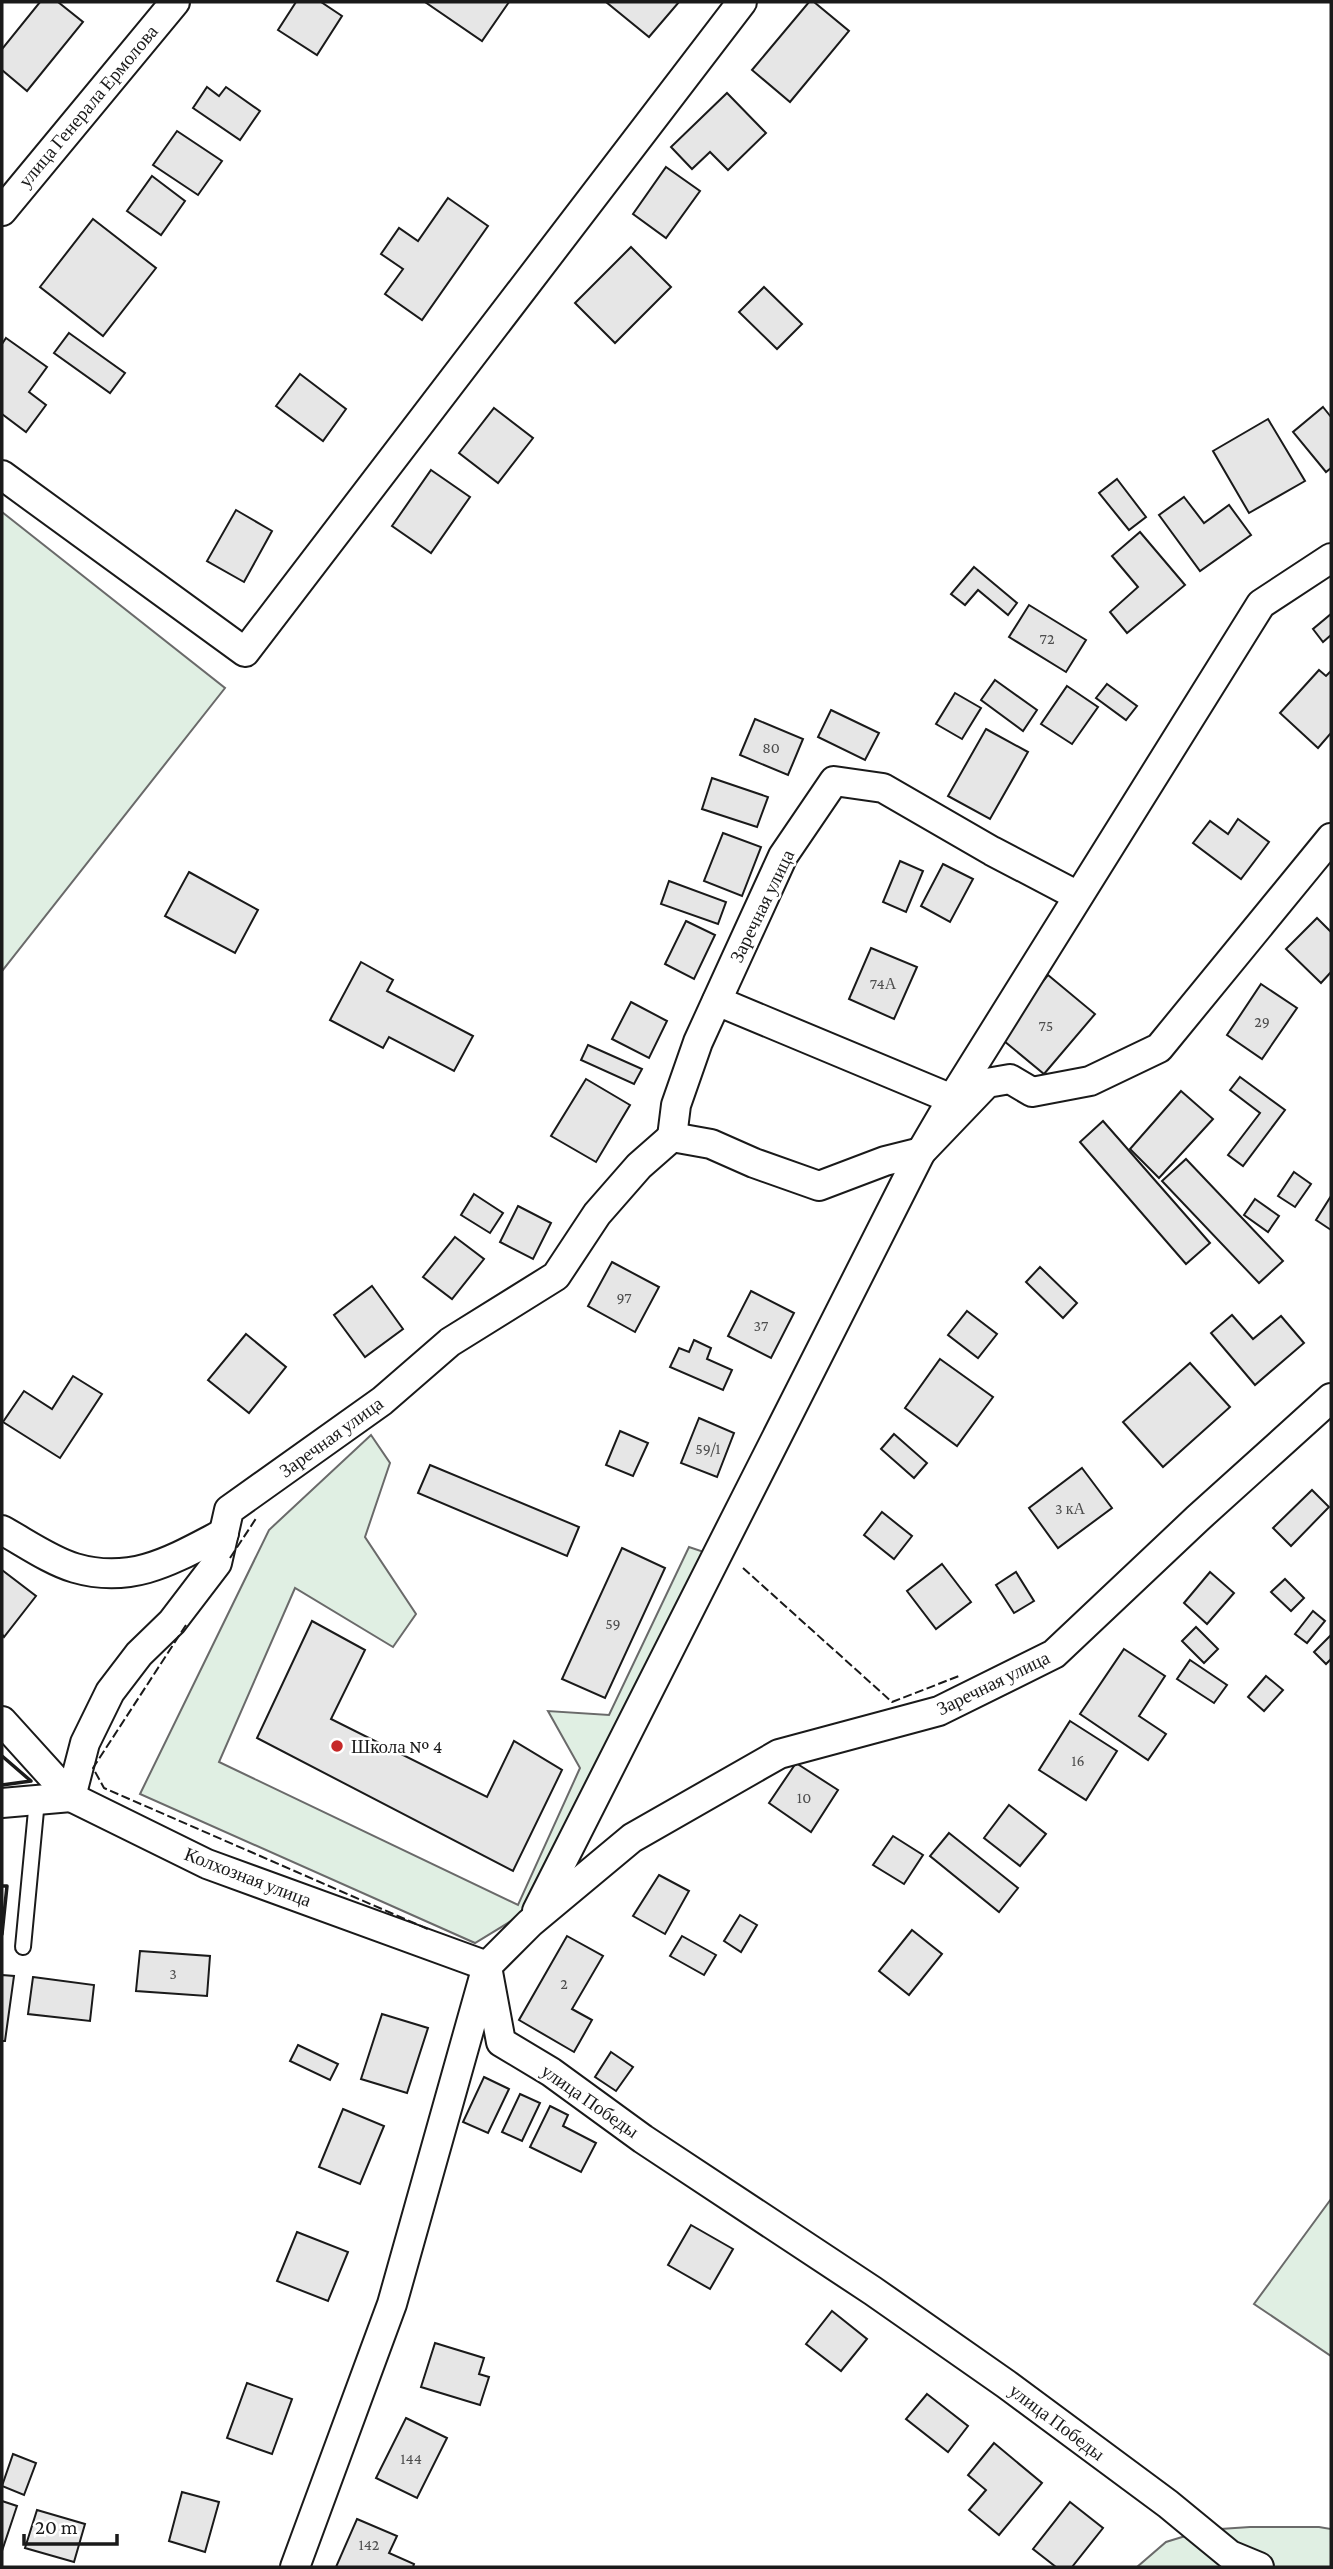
<svg xmlns="http://www.w3.org/2000/svg" width="1333" height="2569" font-family="'Crimson Pro',serif">
  <rect width="100%" height="100%" fill="#fff"/>
  <g fill="#e0efe3" stroke="#6a6a6a" stroke-width="2">
    <polygon points="2,512 225,688 2,971"/>
    <polygon points="371,1435 390,1463 365,1537 416,1614 393,1647 295,1588 219,1762 518,1905 580,1768 548,1711 609,1715 689,1547 707,1553 526,1912 475,1943 140,1794 269,1530"/>
    <polygon points="1331,2199 1331,2356 1254,2304"/>
    <polygon points="1250,2527 1319,2527 1331,2529 1331,2567 1137,2567 1166,2542 1205,2530"/>
  </g>
  <g fill="#e6e6e6" stroke="#1a1a1a" stroke-width="2">
    <polygon points="40,2 58,2 83,22 27,91 2,70 2,49"/>
    <polygon points="296,2 321,2 342,16 317,55 278,30"/>
    <polygon points="425,2 509,2 482,41"/>
    <polygon points="606,2 679,2 649,37"/>
    <polygon points="809,2 814,2 849,31 790,102 752,70"/>
    <polygon points="207,87 219,96 226,87 260,111 240,140 193,108"/>
    <polygon points="727,93 766,133 728,170 710,152 692,169 671,147"/>
    <polygon points="177,131 222,161 198,195 153,165"/>
    <polygon points="666,167 700,191 666,238 633,214"/>
    <polygon points="152,176 185,201 161,235 127,211"/>
    <polygon points="448,198 488,226 422,320 385,294 403,269 381,254 399,228 418,241"/>
    <polygon points="93,219 156,268 103,336 40,287"/>
    <polygon points="631,247 671,287 615,343 575,303"/>
    <polygon points="764,287 802,324 777,349 739,312"/>
    <polygon points="69,333 125,373 110,393 54,353"/>
    <polygon points="6,338 47,367 29,392 46,405 26,432 2,414 2,344"/>
    <polygon points="300,374 346,409 323,441 276,406"/>
    <polygon points="1323,407 1331,417 1331,468 1326,472 1293,432"/>
    <polygon points="494,408 533,438 498,483 459,453"/>
    <polygon points="1268,419 1305,481 1249,513 1213,451"/>
    <polygon points="431,470 470,497 431,553 392,526"/>
    <polygon points="1117,479 1146,517 1129,530 1099,493"/>
    <polygon points="1184,497 1204,523 1229,505 1251,535 1200,571 1159,515"/>
    <polygon points="236,510 272,531 244,582 207,561"/>
    <polygon points="1140,532 1185,585 1127,633 1110,612 1138,587 1112,556"/>
    <polygon points="974,567 1017,603 1008,615 978,590 965,605 951,594"/>
    <polygon points="1029,605 1086,640 1066,672 1009,637"/>
    <polygon points="1331,614 1331,635 1323,642 1313,629"/>
    <polygon points="1319,670 1326,676 1331,671 1331,733 1318,748 1280,713"/>
    <polygon points="995,680 1037,710 1023,731 981,700"/>
    <polygon points="1107,684 1137,706 1126,720 1096,698"/>
    <polygon points="1067,686 1098,707 1072,744 1041,724"/>
    <polygon points="955,693 981,708 962,739 936,724"/>
    <polygon points="831,710 879,733 865,760 818,737"/>
    <polygon points="755,719 803,739 788,775 740,755"/>
    <polygon points="986,729 1028,752 990,819 948,796"/>
    <polygon points="712,778 768,797 757,827 702,809"/>
    <polygon points="1238,819 1269,842 1241,879 1193,843 1210,821 1228,834"/>
    <polygon points="723,833 761,847 742,896 704,881"/>
    <polygon points="900,861 923,871 906,912 883,902"/>
    <polygon points="943,864 973,879 950,922 921,906"/>
    <polygon points="189,872 258,910 235,953 165,916"/>
    <polygon points="669,881 726,902 718,924 661,904"/>
    <polygon points="1317,918 1331,932 1331,972 1321,983 1286,949"/>
    <polygon points="686,921 715,935 694,979 665,964"/>
    <polygon points="871,948 917,967 894,1019 849,999"/>
    <polygon points="361,962 393,980 387,991 473,1036 454,1071 389,1037 383,1048 330,1020"/>
    <polygon points="1048,975 1095,1014 1044,1074 998,1036"/>
    <polygon points="1261,984 1297,1008 1262,1059 1227,1035"/>
    <polygon points="631,1002 667,1021 649,1058 612,1039"/>
    <polygon points="588,1045 642,1069 634,1084 581,1060"/>
    <polygon points="1240,1077 1285,1110 1243,1166 1228,1155 1260,1113 1230,1090"/>
    <polygon points="586,1079 630,1105 596,1162 551,1136"/>
    <polygon points="1181,1091 1213,1119 1159,1178 1130,1149"/>
    <polygon points="1103,1121 1210,1243 1186,1264 1080,1142"/>
    <polygon points="1186,1159 1283,1261 1259,1283 1162,1181"/>
    <polygon points="1294,1172 1311,1184 1295,1207 1278,1196"/>
    <polygon points="474,1194 503,1213 490,1233 461,1215"/>
    <polygon points="1331,1196 1331,1230 1316,1220"/>
    <polygon points="1255,1199 1279,1216 1268,1232 1244,1215"/>
    <polygon points="518,1206 551,1223 533,1259 500,1242"/>
    <polygon points="455,1237 484,1259 452,1299 423,1277"/>
    <polygon points="612,1262 659,1287 635,1332 588,1306"/>
    <polygon points="1040,1267 1077,1303 1063,1318 1026,1282"/>
    <polygon points="372,1286 403,1329 365,1357 334,1315"/>
    <polygon points="751,1291 794,1313 771,1358 728,1336"/>
    <polygon points="967,1311 997,1334 978,1358 948,1335"/>
    <polygon points="1232,1315 1253,1339 1281,1316 1304,1343 1255,1385 1211,1333"/>
    <polygon points="246,1334 286,1367 249,1413 208,1380"/>
    <polygon points="694,1340 711,1348 707,1359 732,1370 723,1390 670,1367 679,1348 689,1352"/>
    <polygon points="940,1359 993,1397 957,1446 905,1408"/>
    <polygon points="1190,1363 1230,1407 1163,1467 1123,1422"/>
    <polygon points="73,1376 102,1394 60,1458 3,1422 24,1391 52,1409"/>
    <polygon points="699,1418 734,1433 717,1477 681,1463"/>
    <polygon points="620,1431 648,1443 633,1476 606,1465"/>
    <polygon points="894,1434 927,1463 914,1478 881,1449"/>
    <polygon points="430,1465 579,1527 567,1556 418,1493"/>
    <polygon points="1082,1468 1112,1508 1058,1548 1029,1508"/>
    <polygon points="1312,1490 1329,1507 1291,1546 1273,1528"/>
    <polygon points="882,1512 912,1536 894,1559 864,1535"/>
    <polygon points="622,1548 665,1568 605,1698 562,1679"/>
    <polygon points="942,1564 971,1602 936,1629 907,1591"/>
    <polygon points="2,1570 36,1596 4,1637 2,1634"/>
    <polygon points="1016,1572 1034,1601 1014,1613 996,1585"/>
    <polygon points="1210,1572 1234,1593 1207,1624 1184,1603"/>
    <polygon points="1285,1579 1304,1598 1291,1611 1271,1592"/>
    <polygon points="1313,1611 1325,1621 1307,1643 1295,1634"/>
    <polygon points="312,1621 365,1650 331,1719 487,1797 514,1741 562,1770 513,1871 257,1738"/>
    <polygon points="1196,1627 1218,1649 1204,1663 1182,1641"/>
    <polygon points="1331,1635 1331,1659 1326,1664 1314,1652"/>
    <polygon points="1124,1649 1165,1676 1139,1716 1166,1734 1148,1760 1080,1714"/>
    <polygon points="1190,1660 1227,1685 1214,1703 1177,1679"/>
    <polygon points="1266,1676 1283,1690 1264,1711 1248,1697"/>
    <polygon points="1070,1721 1117,1751 1086,1800 1039,1770"/>
    <polygon points="796,1763 838,1790 811,1832 769,1803"/>
    <polygon points="1009,1805 1046,1834 1020,1866 984,1838"/>
    <polygon points="949,1833 1018,1888 999,1912 930,1856"/>
    <polygon points="893,1836 923,1855 904,1884 873,1865"/>
    <polygon points="659,1875 689,1891 665,1934 633,1916"/>
    <polygon points="740,1915 757,1925 741,1952 724,1941"/>
    <polygon points="912,1930 942,1954 909,1995 879,1971"/>
    <polygon points="567,1936 603,1956 572,2009 592,2020 574,2052 519,2020"/>
    <polygon points="682,1936 716,1955 704,1975 670,1956"/>
    <polygon points="140,1951 210,1956 207,1996 136,1991"/>
    <polygon points="2,1975 14,1976 5,2041 2,2041"/>
    <polygon points="33,1977 94,1985 90,2021 28,2014"/>
    <polygon points="382,2014 428,2028 407,2093 361,2079"/>
    <polygon points="298,2045 338,2064 330,2080 290,2061"/>
    <polygon points="611,2052 633,2067 616,2091 595,2077"/>
    <polygon points="484,2077 509,2089 488,2133 463,2122"/>
    <polygon points="520,2094 540,2103 522,2141 502,2132"/>
    <polygon points="550,2106 568,2115 563,2126 596,2143 581,2172 530,2147"/>
    <polygon points="343,2109 384,2126 360,2184 319,2167"/>
    <polygon points="691,2225 733,2249 710,2289 668,2265"/>
    <polygon points="297,2232 348,2252 328,2301 277,2281"/>
    <polygon points="832,2311 867,2339 841,2371 806,2344"/>
    <polygon points="435,2343 484,2358 479,2374 489,2377 480,2405 421,2387"/>
    <polygon points="247,2383 292,2399 272,2454 227,2438"/>
    <polygon points="927,2394 968,2426 948,2452 906,2419"/>
    <polygon points="406,2418 447,2438 417,2498 376,2478"/>
    <polygon points="994,2443 1042,2483 999,2535 969,2510 986,2490 968,2475"/>
    <polygon points="13,2454 36,2463 24,2495 2,2486"/>
    <polygon points="182,2492 219,2502 205,2552 169,2541"/>
    <polygon points="2,2501 17,2506 2,2551"/>
    <polygon points="1070,2502 1103,2528 1072,2567 1056,2567 1033,2549"/>
    <polygon points="37,2510 85,2524 74,2562 25,2548"/>
    <polygon points="357,2519 397,2536 389,2553 414,2564 413,2567 336,2567"/>
  </g>
  <g fill="none" stroke-linecap="round" stroke-linejoin="round">
    <defs>
      <polyline id="lane" points="23,1947 37,1800"/>
      <g id="street">
        <polyline points="2,211 175,2"/>
        <polyline points="2,475 245,652 742,2"/>
        <polyline points="717,1001 952,1099"/>
        <polyline points="672,1137 676,1105 698,1042 783,856 834,781 883,788 992,851 1078,896"/>
        <path d="M2 1530C24 1542 51 1561 75 1568 133 1585 174 1559 224 1533"/>
        <polyline points="2,1721 71,1797 207,1864 487,1966"/>
        <polyline points="2,1803 71,1797 85,1743 110,1692 139,1654 172,1622 217,1563 229,1510 382,1401 450,1342 556,1276 597,1214 639,1166 672,1137 711,1144 754,1163 819,1186 885,1161 921,1152 987,1083 1010,1079 1032,1092 1090,1081 1159,1048 1331,838"/>
        <polyline points="537,1911 921,1152 952,1099 1261,604 1331,558"/>
        <polyline points="488,1972 501,2042 551,2072 643,2139 873,2291 1006,2384 1168,2504 1230,2555 1259,2567"/>
        <polyline points="295,2567 392,2304 487,1966 530,1923 632,1838 779,1754 939,1711 1054,1654 1197,1519 1331,1398"/>
      </g>
    </defs>
    <use href="#lane" stroke="#1a1a1a" stroke-width="18"/>
    <use href="#street" stroke="#1a1a1a" stroke-width="32"/>
    <use href="#lane" stroke="#fff" stroke-width="14"/>
    <use href="#street" stroke="#fff" stroke-width="28"/>
    <g stroke="#1a1a1a" stroke-width="2" stroke-dasharray="9 3.5" stroke-linecap="butt">
      <polyline points="230,1558 257,1517"/>
      <polyline points="743,1568 892,1702 959,1676"/>
      <polyline points="186,1625 93,1768 104,1788 430,1930"/>
    </g>
    <g stroke="#1a1a1a" stroke-width="3.5">
      <polyline points="2,1756 31,1781 2,1785"/>
      <polyline points="2,1886 7,1886 2,1934"/>
    </g>
  </g>
  <circle fill="#c62828" stroke="#fff" stroke-width="2.5" cx="337" cy="1746" r="7"/>
  <g text-anchor="middle" dominant-baseline="central" stroke-width="5" stroke-linejoin="round" paint-order="stroke">
    <g font-size="16" fill="#4d4d4d">
      <text x="1047" y="638">72</text>
      <text x="771" y="747">80</text>
      <text x="883" y="983">74А</text>
      <text x="1262" y="1021">29</text>
      <text x="1046" y="1025">75</text>
      <text x="624" y="1297">97</text>
      <text x="761" y="1325">37</text>
      <text x="708" y="1448">59/1</text>
      <text x="1070" y="1508">3 кА</text>
      <text x="613" y="1623">59</text>
      <text x="1078" y="1760">16</text>
      <text x="804" y="1797">10</text>
      <text x="173" y="1973">3</text>
      <text x="564" y="1983">2</text>
      <text x="411" y="2458">144</text>
      <text x="369" y="2544">142</text>
    </g>
    <g font-size="19" fill="#1a1a1a" stroke="#fff">
      <text transform="translate(88 106) rotate(-50)">улица Генерала Ермолова</text>
      <text transform="translate(762 906) rotate(-64)">Заречная улица</text>
      <text transform="translate(331 1437) rotate(-36)">Заречная улица</text>
      <text transform="translate(993 1683) rotate(-26)">Заречная улица</text>
      <text transform="translate(248 1877) rotate(21)">Колхозная улица</text>
      <text transform="translate(590 2101) rotate(35)">улица Победы</text>
      <text transform="translate(1057 2422) rotate(37)">улица Победы</text>
    </g>
    <g font-size="19" fill="#1a1a1a" stroke="#fff" text-anchor="start">
      <text x="351" y="1746">Школа № 4</text>
    </g>
  </g>
  <rect width="1333" height="2569" fill="none" stroke="#1a1a1a" stroke-width="7"/>
  <path d="M24 2534v10h93v-10" fill="none" stroke="#1a1a1a" stroke-width="3.5"/>
  <text x="35" y="2534" font-size="21" fill="#1a1a1a" stroke="#ffffff" stroke-width="5" paint-order="stroke">20 m</text>
</svg>
